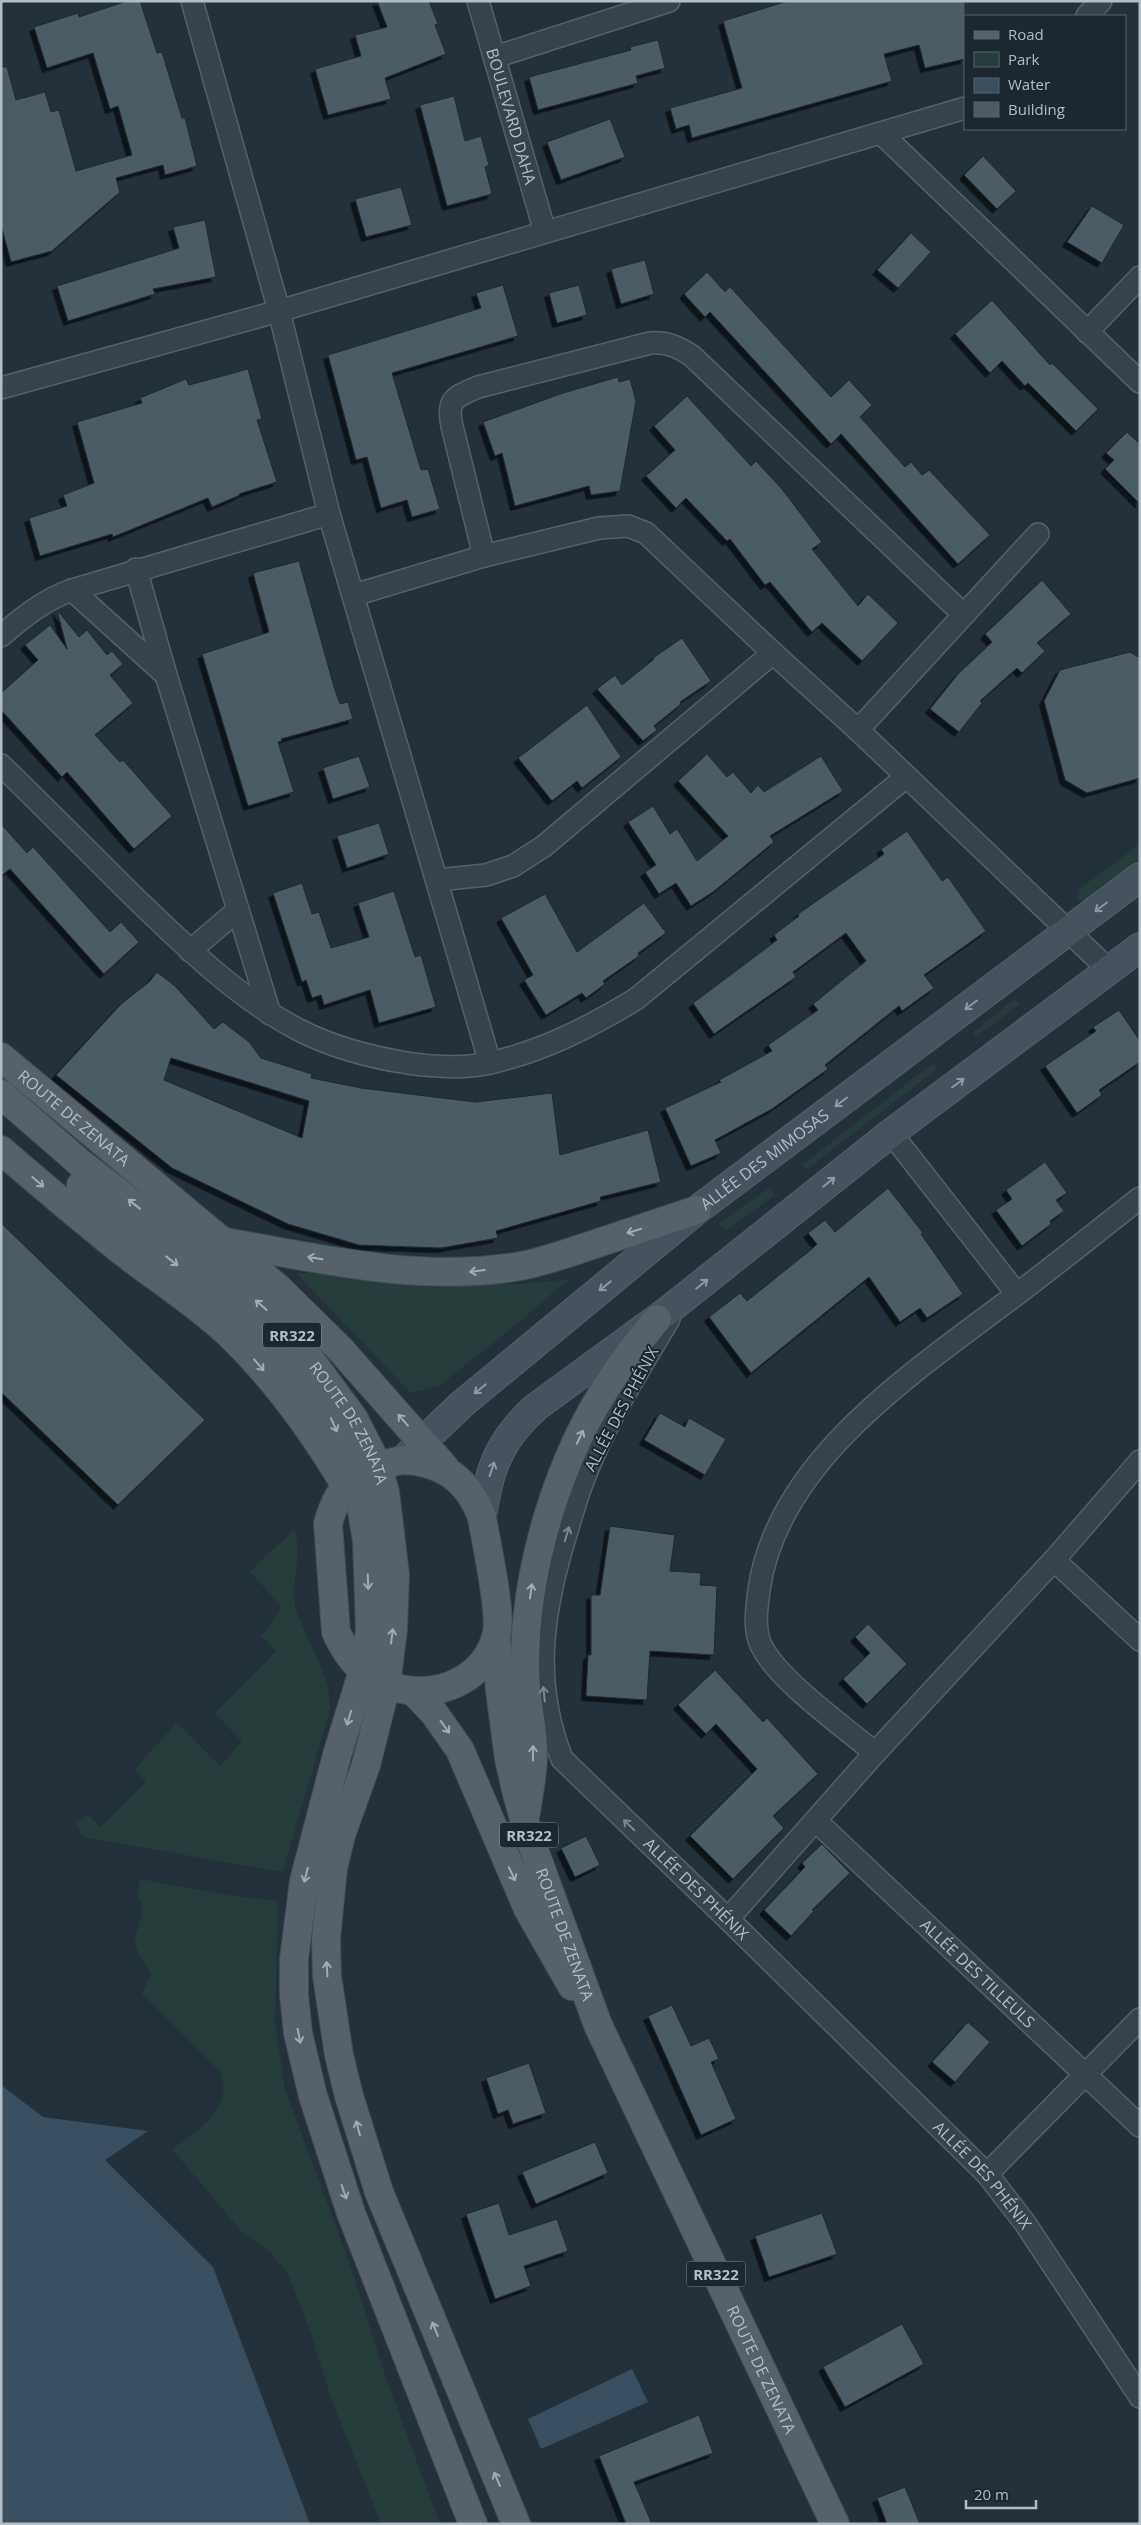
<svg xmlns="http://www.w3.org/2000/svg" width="1141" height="2525" font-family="'Open Sans',sans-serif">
  <defs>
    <filter id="shadow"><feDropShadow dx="-4.5" dy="4.5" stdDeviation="0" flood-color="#0009"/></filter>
  </defs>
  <rect width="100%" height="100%" fill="#24303a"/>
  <g fill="#273d3c">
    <polygon points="1140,844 1140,869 1092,905 1077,899 1079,889"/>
    <polygon points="1016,1000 1020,1004 976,1037 973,1033 1006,1005"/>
    <polygon points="933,1063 937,1069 806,1170 802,1165"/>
    <polygon points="769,1188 775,1195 726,1231 719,1223"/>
    <path d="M296 1273C336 1273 376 1283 417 1285 469 1287 520 1285 572 1279L558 1288 522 1320 439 1386 411 1393Z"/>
    <path d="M294 1530C303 1550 292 1578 294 1599 295 1612 302 1624 307 1636 318 1659 331 1683 330 1709L283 1872 87 1838 80 1832 76 1823 88 1815 101 1827 146 1782 135 1769 177 1722 220 1766 242 1742 215 1713 276 1651 261 1636 282 1608 250 1571Z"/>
    <path d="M140 1879 226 1895 278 1901 275 2023 285 2089 353 2273 386 2378 440 2524H381L331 2398 310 2331 288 2274 270 2252 242 2232 172 2149C197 2132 235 2108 220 2072L142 1994 151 1974 136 1948 135 1937 142 1915V1905L138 1893Z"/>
  </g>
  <g fill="#394f60">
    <polygon points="1,2085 43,2117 148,2131 237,2234 291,2360 353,2524 1,2524"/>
    <polygon points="632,2369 648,2402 541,2449 528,2419"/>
  </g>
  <polygon fill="#24303a" points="148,2131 237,2234 291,2360 353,2524 310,2524 213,2267 105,2160"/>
  <g fill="#4c5b65" stroke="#1f2931" fill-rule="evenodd" filter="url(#shadow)">
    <polygon points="127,1 140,1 157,53 162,52 182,118 185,118 197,166 165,175 163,165 116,178 120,192 52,251 11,262 1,225 1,67 7,67 16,100 45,92 51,112 59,110 76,171 132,155 118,106 110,109 93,53 47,68 34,27 78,13 79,17"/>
    <polygon points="377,1 429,1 438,24 435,25 446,54 385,78 391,99 328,115 315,69 361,56 355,35 387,27"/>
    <polygon points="788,1 965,1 965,59 925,68 919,45 884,54 892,81 692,138 689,125 676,129 670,108 742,88 723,21"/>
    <polygon points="658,40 665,68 636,76 638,83 538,110 529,77 631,50 630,47"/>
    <polygon points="454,96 465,141 481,136 489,165 485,167 492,194 447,206 420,105"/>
    <polygon points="610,119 625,157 561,180 547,142"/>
    <polygon points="983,156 1016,191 997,209 964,175"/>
    <polygon points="401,187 412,225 366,237 355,199"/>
    <polygon points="1092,206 1124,225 1102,263 1067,242"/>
    <polygon points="205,220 216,277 153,289 155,294 68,321 57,286 179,248 173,227"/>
    <polygon points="911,233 931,252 898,288 877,270"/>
    <polygon points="645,260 654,294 621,304 611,269"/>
    <polygon points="707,272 725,292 730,287 831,397 849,380 872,405 860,417 905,467 911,462 922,475 929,470 990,535 958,564 841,434 831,444 710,312 705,317 684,294"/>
    <polygon points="503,285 518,336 392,373 421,470 428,469 440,509 412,517 407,500 381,508 367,457 356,460 328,355 481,308 476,293"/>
    <polygon points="579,285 587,315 557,323 549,293"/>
    <polygon points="992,300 1050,365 1052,363 1098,409 1076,431 1028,383 1025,386 1002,361 990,373 955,334"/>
    <polygon points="248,369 262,419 257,420 277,482 239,494 240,495 212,507 208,498 113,537 112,534 40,556 29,518 67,506 63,495 94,483 77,422 142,403 140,398 186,379 189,385"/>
    <polygon points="618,377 619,382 630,379 636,401 620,491 591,495 589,486 515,506 502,453 495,456 483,422 563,393"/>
    <polygon points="687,396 751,466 756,461 782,489 822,542 812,549 858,606 868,594 898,623 862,661 822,623 812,632 770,582 765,585 730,539 727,541 686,498 676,508 646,476 675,450 654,426"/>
    <polygon points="1127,432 1140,444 1140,504 1105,469 1114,460 1106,453"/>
    <polygon points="299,561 334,687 340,704 348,702 353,719 281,739 282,741 278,742 294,792 248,806 202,654 269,632 253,573"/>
    <polygon points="1042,580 1071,614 1037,643 1045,651 1022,673 1017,668 980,701 982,703 959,732 930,709 958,674 992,642 985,634"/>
    <polygon points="57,610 79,637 87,630 107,655 112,651 123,664 110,675 133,703 95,735 120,762 123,760 172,816 134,849 67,772 62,777 1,710 1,693 38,660 25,645 50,625 67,649"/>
    <polygon points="682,638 711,681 680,702 681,704 654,726 657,730 643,741 597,689 615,675 622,685 654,659 653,658"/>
    <polygon points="1130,652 1140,658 1140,778 1087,793 1065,780 1044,701 1060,670"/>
    <polygon points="587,705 621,757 582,788 577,781 552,801 518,758"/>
    <polygon points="707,754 727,777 733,772 751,793 758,785 764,792 821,756 843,791 770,836 774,842 713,892 691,906 676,883 659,894 645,872 656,865 628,822 653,806 670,834 677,829 697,861 728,836 678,781"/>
    <polygon points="359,756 370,787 333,799 323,768"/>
    <polygon points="379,823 389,854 347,868 337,836"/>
    <polygon points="1,824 27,853 33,847 110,932 121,922 139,942 104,974 10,869 1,876"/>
    <polygon points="907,831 942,881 948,877 986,931 924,975 934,988 902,1011 899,1006 825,1065 828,1069 772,1109 715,1140 721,1153 691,1166 665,1108 721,1082 719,1080 772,1051 768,1045 818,1010 813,1004 866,961 846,933 793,972 796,977 714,1034 693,1003 777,940 774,935 799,916 798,914 884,854 881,849"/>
    <polygon points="302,883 312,914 319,912 331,948 369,937 358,903 394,891 415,957 421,955 436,1007 379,1023 370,990 324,1005 321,995 312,998 306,980 302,982 273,893"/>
    <polygon points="545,894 577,952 644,903 666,933 638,953 639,956 603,981 605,984 586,998 582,993 546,1015 524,980 533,975 501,918"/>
    <path d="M157 972 175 986 214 1029 223 1022 249 1042 261 1058 312 1074 311 1078 361 1088 475 1102 552 1093 560 1155 648 1130 661 1182 600 1197 601 1201 496 1231 498 1238 441 1248 359 1245 288 1224 172 1168 56 1075 121 1004 149 982ZM171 1058 309 1101 302 1138 164 1080Z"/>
    <polygon points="1119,1010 1140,1041 1140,1062 1099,1090 1102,1095 1077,1113 1045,1066 1096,1031 1093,1027"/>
    <polygon points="1045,1162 1067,1193 1056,1200 1064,1211 1050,1221 1051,1224 1022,1246 996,1210 1012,1199 1006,1190"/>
    <polygon points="888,1188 923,1233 921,1234 963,1294 927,1318 920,1308 900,1322 869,1277 751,1373 709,1317 740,1293 747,1301 813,1248 817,1244 808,1233 825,1220 835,1232"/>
    <polygon points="1,1223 205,1420 118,1505 1,1392"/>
    <polygon points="660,1413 685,1427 689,1418 726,1439 705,1475 644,1440"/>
    <polygon points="610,1526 675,1535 670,1571 701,1573 700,1585 717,1586 714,1655 650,1651 647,1700 586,1696 588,1655 591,1655 591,1595 600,1595"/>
    <polygon points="868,1624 907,1664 867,1704 843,1679 870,1653 855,1637"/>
    <polygon points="715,1670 763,1722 767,1718 818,1774 773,1816 784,1828 733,1879 690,1836 757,1769 716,1724 706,1734 678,1705"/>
    <polygon points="586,1836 600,1865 575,1877 561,1848"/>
    <polygon points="822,1844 850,1873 812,1910 814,1911 791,1936 764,1910 805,1867 802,1863"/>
    <polygon points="672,2005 691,2046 709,2038 719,2059 711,2062 736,2119 701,2135 648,2016"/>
    <polygon points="968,2022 990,2042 955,2082 932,2062"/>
    <polygon points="529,2063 546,2113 513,2124 508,2110 498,2114 486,2078"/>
    <polygon points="595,2142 608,2173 536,2204 522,2172"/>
    <polygon points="499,2203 509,2235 557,2219 568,2251 524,2266 531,2286 495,2299 466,2214"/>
    <polygon points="822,2213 837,2254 769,2277 755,2236"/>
    <polygon points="902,2324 924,2364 845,2407 823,2367"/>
    <polygon points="699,2415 713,2453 634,2482 652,2524 626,2524 599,2456"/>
    <polygon points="905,2487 920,2524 887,2524 877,2498"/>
  </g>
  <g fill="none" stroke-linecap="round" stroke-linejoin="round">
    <defs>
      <g id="street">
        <polyline points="192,1 279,311 329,514 490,1063"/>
        <path id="s1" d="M478 1 545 232"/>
        <polyline points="1087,16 1101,1"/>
        <polyline points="495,57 669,1"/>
        <polyline points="881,133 1140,382"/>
        <polyline points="1087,332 1140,277"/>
        <polyline points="1,388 279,311 965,108"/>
        <path d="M484 556 452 426C446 399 455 397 478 387L650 343C667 342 677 346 692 356L963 614"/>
        <polyline points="136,569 166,675 270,1014"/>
        <polyline points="72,590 166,675"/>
        <polyline points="354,595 484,556 599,528 628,526 646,533 773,653 858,730 1109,970"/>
        <path d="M1 636C23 617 44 600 72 590L329 514"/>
        <polyline points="858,730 1038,534"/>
        <path d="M1 765C44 807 86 849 128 891 180 941 234 996 299 1030 332 1047 370 1057 407 1063 434 1067 463 1069 490 1063 543 1051 590 1027 636 999L906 777"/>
        <polyline points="437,880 486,875 513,866 544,846 773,653"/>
        <polyline points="190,951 238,910"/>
        <polyline points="891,1133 1017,1294"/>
        <path id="s2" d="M669 1319C639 1370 606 1421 585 1476 576 1498 570 1522 563 1544 541 1619 533 1685 562 1759L728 1919 987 2174 1025 2223 1140 2397"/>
        <polyline points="1054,1560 1140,1640"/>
        <path d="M875 1753C846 1728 770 1675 759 1640 754 1624 757 1607 759 1590 777 1462 910 1375 1005 1303 1051 1269 1095 1233 1140 1198"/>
        <path id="s3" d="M816 1821 1140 2126"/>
        <polyline points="728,1919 875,1753 1054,1560 1140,1461"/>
        <polyline points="987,2174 1140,2019"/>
      </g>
      <g id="secondary">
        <path id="s4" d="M404 1459 462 1404 697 1210 1140 877"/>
        <path d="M482 1517C489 1469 499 1440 536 1407L670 1309 891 1133 1140 947"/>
      </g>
      <g id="primary">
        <path id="s5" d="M1 1057 278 1288 341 1350 446 1469"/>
        <path id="s6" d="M1 1094 79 1162 242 1288 287 1328 354 1419 377 1464 385 1492 395 1575 393 1629 386 1685 366 1765 341 1835 333 1868 326 1939 327 1976 339 2055 349 2096 379 2192 516 2524"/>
        <path d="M1 1150C44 1187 87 1224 132 1259 164 1283 199 1306 228 1333 274 1377 311 1428 344 1483"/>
        <polyline points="81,1185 272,1344 306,1380 325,1405 356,1476 367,1541 370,1631 363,1671 337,1755 304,1881 294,1959 294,1995 298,2033 313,2096 351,2213 473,2524"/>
        <path d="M225 1242C320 1259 418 1282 515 1267 541 1263 567 1253 592 1245 627 1233 662 1222 697 1210"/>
        <path d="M403 1460C442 1461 468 1480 482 1517 486 1544 503 1615 496 1637 480 1693 408 1707 365 1672 352 1662 343 1647 336 1632L328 1524C339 1481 362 1467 403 1460Z"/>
        <path id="s7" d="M496 1638 500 1691 509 1759 517 1794 529 1836 598 2025 835 2524"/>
        <polyline points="413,1691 434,1713 460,1750 528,1909 572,1986"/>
        <path d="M526 1812C529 1791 534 1770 533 1748 532 1722 525 1696 525 1669 524 1570 559 1454 616 1373 628 1354 643 1337 657 1319"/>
      </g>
    </defs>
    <use href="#street" stroke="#566068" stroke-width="24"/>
    <use href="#secondary" stroke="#566068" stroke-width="30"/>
    <use href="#primary" stroke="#414b53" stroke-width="30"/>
    <use href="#street" stroke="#38424b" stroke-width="21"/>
    <use href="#secondary" stroke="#46525d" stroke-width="28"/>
    <use href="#primary" stroke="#56616a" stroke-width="28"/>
  </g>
  <defs><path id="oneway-shaft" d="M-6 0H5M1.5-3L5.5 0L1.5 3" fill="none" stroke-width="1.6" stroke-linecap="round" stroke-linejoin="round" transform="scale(1.25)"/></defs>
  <g stroke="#8d98a1">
    <use href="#oneway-shaft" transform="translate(1101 907) rotate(143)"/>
    <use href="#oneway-shaft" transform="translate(971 1005) rotate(143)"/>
    <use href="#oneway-shaft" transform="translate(958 1083) rotate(-37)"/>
    <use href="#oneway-shaft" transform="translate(841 1102) rotate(143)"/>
    <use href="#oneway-shaft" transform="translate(829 1182) rotate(-39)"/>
    <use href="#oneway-shaft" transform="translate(702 1284) rotate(-39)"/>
    <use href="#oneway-shaft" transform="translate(605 1286) rotate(141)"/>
    <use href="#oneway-shaft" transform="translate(480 1389) rotate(141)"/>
    <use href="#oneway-shaft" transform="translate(492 1469) rotate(-71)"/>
  </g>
  <g stroke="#a0abb4">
    <use href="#oneway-shaft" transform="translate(38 1182) rotate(41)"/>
    <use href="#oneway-shaft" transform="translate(134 1204) rotate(-142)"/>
    <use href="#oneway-shaft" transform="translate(634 1231) rotate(162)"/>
    <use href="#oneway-shaft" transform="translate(315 1258) rotate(-170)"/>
    <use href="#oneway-shaft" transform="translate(172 1261) rotate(38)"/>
    <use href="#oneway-shaft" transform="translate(477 1271) rotate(173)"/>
    <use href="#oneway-shaft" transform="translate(261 1305) rotate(-138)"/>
    <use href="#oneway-shaft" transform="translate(259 1365) rotate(49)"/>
    <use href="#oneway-shaft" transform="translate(403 1420) rotate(-131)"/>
    <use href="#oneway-shaft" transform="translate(334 1425) rotate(66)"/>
    <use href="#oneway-shaft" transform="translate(580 1437) rotate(-65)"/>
    <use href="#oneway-shaft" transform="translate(368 1582) rotate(88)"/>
    <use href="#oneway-shaft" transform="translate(531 1591) rotate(-82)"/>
    <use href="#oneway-shaft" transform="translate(392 1636) rotate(-83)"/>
    <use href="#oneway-shaft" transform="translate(349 1718) rotate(107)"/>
    <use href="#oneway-shaft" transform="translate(445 1727) rotate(54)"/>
    <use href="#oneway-shaft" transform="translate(533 1753) rotate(-90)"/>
    <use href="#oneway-shaft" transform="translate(512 1874) rotate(65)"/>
    <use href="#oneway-shaft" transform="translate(306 1875) rotate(104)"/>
    <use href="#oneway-shaft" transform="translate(327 1969) rotate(-93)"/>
    <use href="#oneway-shaft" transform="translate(299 2036) rotate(79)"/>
    <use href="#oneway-shaft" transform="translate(358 2128) rotate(-105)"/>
    <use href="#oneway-shaft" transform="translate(344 2192) rotate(71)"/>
    <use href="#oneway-shaft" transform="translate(435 2329) rotate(-112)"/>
    <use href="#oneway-shaft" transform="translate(497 2479) rotate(-113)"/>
  </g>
  <g stroke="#7c868f">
    <use href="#oneway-shaft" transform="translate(567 1534) rotate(-73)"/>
    <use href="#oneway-shaft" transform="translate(544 1694) rotate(-96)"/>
    <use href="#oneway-shaft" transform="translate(629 1825) rotate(-136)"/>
  </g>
  <g text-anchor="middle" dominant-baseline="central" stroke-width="4" stroke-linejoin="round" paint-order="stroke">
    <g fill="#1d272f" stroke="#869099" stroke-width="1">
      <rect x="263" y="1322.5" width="58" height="25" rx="4"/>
      <rect x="500" y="1822.5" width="58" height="25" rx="4"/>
      <rect x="687" y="2261.5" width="58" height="25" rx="4"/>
    </g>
    <g font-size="15" font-weight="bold" fill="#b3bdc6">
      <text x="292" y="1335">RR322</text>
      <text x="529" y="1835">RR322</text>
      <text x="716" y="2274">RR322</text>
    </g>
    <g font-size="16" fill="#b3bdc6" stroke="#1d272f">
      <text stroke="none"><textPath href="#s1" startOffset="120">BOULEVARD DAHA</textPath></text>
      <text stroke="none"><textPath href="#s5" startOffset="95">ROUTE DE ZENATA</textPath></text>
      <text stroke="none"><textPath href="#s4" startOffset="469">ALLÉE DES MIMOSAS</textPath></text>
      <text transform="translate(621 1409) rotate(-62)">ALLÉE DES PHÉNIX</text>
      <text stroke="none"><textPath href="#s6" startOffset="484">ROUTE DE ZENATA</textPath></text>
      <text stroke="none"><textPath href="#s2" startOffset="656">ALLÉE DES PHÉNIX</textPath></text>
      <text stroke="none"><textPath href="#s7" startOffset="306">ROUTE DE ZENATA</textPath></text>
      <text stroke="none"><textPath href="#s3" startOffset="222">ALLÉE DES TILLEULS</textPath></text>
      <text stroke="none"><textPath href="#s2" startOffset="1061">ALLÉE DES PHÉNIX</textPath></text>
      <text stroke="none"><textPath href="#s7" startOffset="784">ROUTE DE ZENATA</textPath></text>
    </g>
  </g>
  <rect width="1141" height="2525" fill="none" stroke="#b3bdc6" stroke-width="5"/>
  <rect x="964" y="15" width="162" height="115" fill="#1d272f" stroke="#59636b"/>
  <rect x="974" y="31" width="25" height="8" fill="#56616a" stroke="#59636b"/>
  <text x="1008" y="40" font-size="15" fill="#b3bdc6">Road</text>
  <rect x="974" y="52" width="25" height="15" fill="#273d3c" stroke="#59636b"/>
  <text x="1008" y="65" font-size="15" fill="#b3bdc6">Park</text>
  <rect x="974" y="78" width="25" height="15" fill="#394f60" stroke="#59636b"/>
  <text x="1008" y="90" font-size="15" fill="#b3bdc6">Water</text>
  <rect x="974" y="102" width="25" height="15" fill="#4c5b65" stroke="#59636b"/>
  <text x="1008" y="115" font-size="15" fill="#b3bdc6">Building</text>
  <path d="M966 2500v8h70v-8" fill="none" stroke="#b3bdc6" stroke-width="2.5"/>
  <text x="974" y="2500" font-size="15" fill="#b3bdc6" stroke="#1d272f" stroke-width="4" paint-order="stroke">20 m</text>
</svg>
